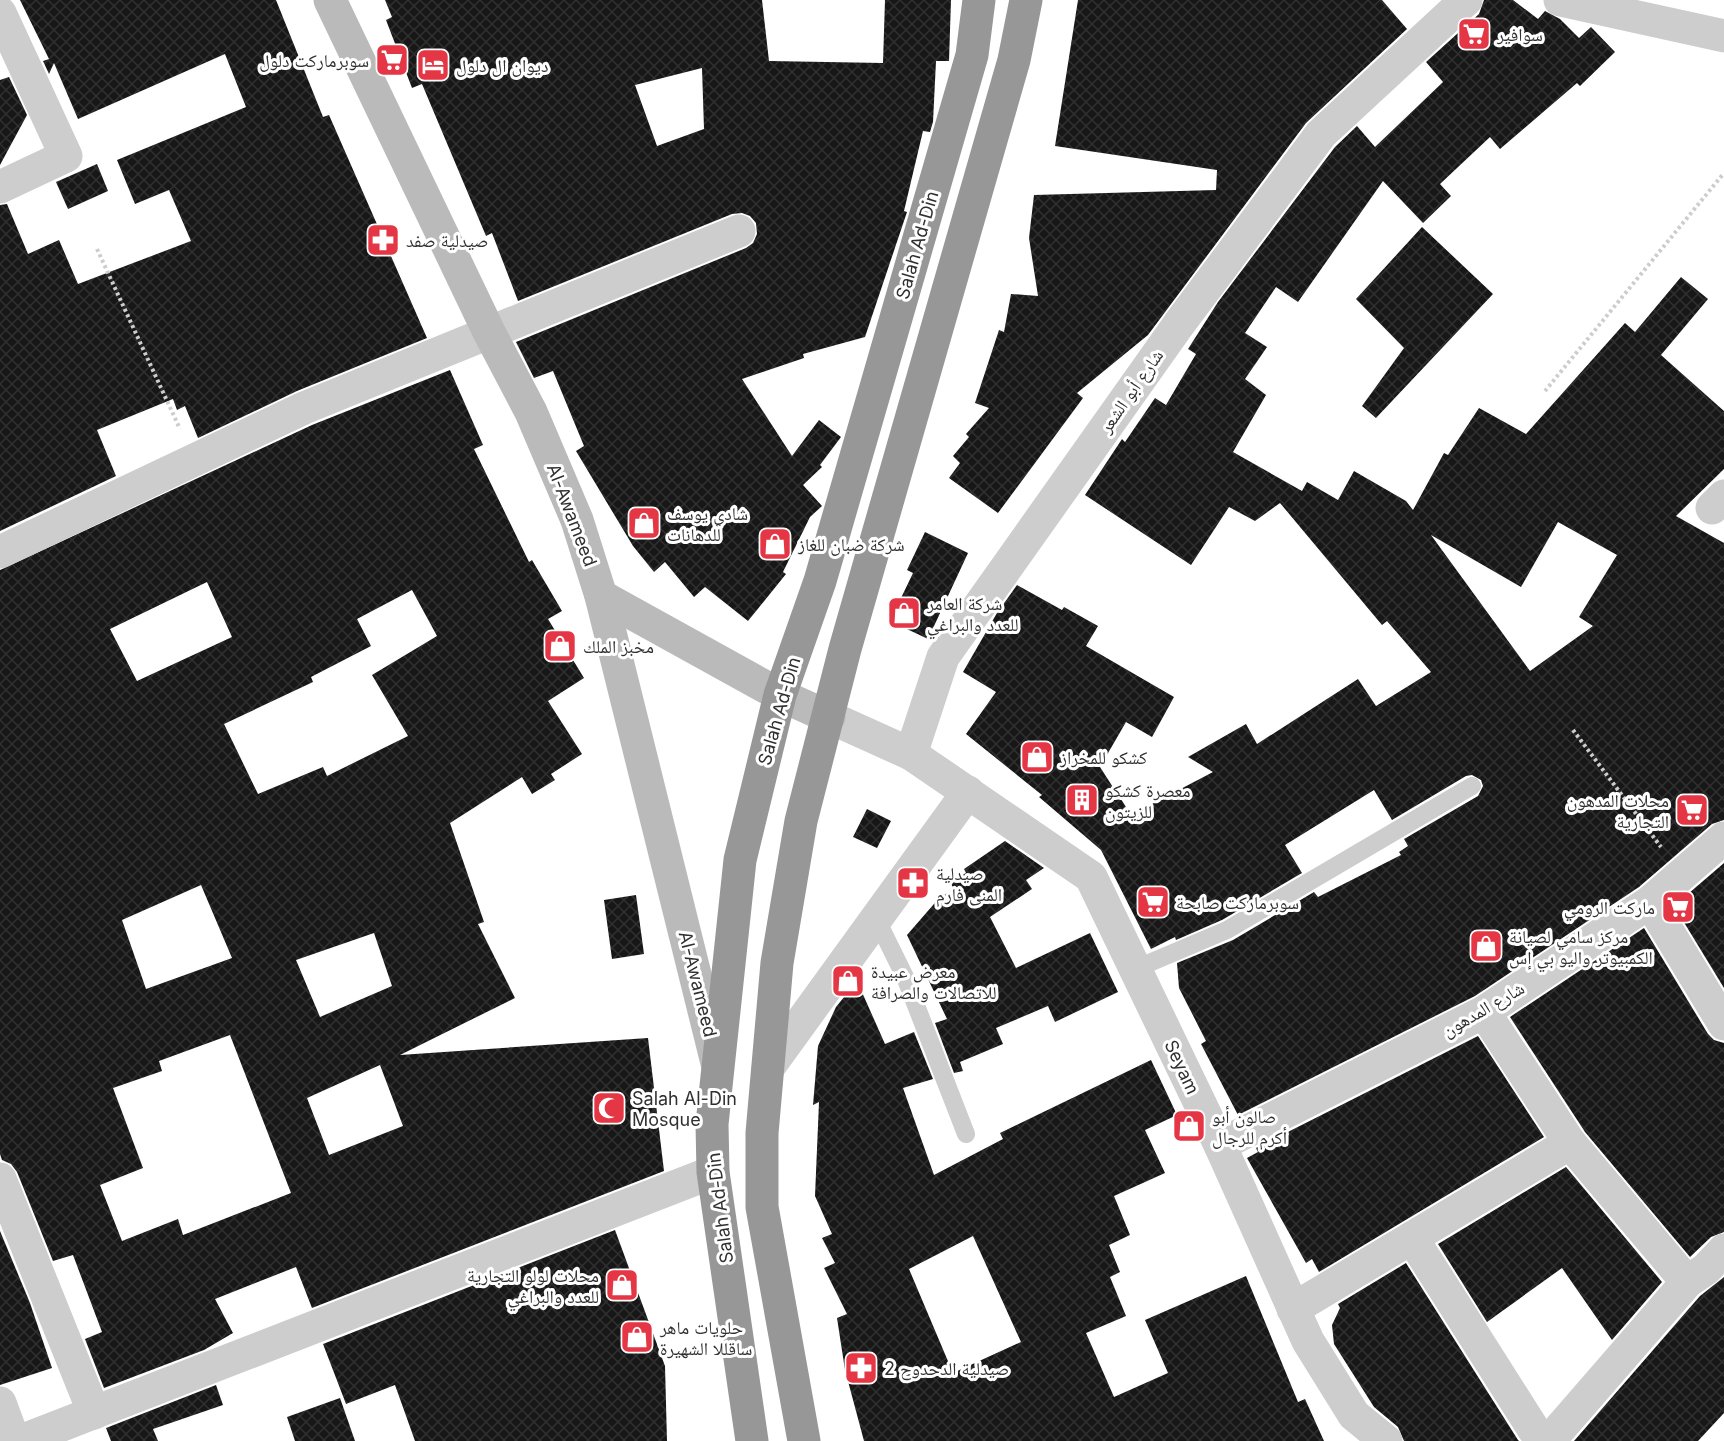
<svg xmlns="http://www.w3.org/2000/svg" width="1724" height="1441" font-family="Inter,'Noto Naskh Arabic',sans-serif">
  <defs>
    <pattern id="building-cross-hatch" width="8" height="8" patternUnits="userSpaceOnUse" patternTransform="scale(1.5)"><rect width="8" height="8" fill="#171717"/><path d="M0 0l8 8M0 8l8-8" fill="none" stroke="#303030"/></pattern>
  </defs>
  <rect width="100%" height="100%" fill="#fff"/>
  <g fill="url(#building-cross-hatch)" fill-rule="evenodd">
    <polygon points="20,0 276,0 323,117 329,115 427,338 297,391 198,438 185,406 177,410 173,399 97,430 116,476 0,531 0,205 7,204 28,254 59,240 78,284 191,241 169,190 135,204 117,160 246,107 225,54 78,119 54,63 49,74 43,61 49,59"/>
    <path d="M385 0H762L769 61 883 63 885 0H951L949 61H936L933 122 930 132 923 131 904 211 907 212 865 337 803 354 804 358 742 379 792 456 819 420 841 437 820 465 822 467 803 485 822 506 810 517 783 572 786 574 748 621 705 587 694 597 665 562 654 572 633 546 576 451 584 446 553 371 534 378 516 342 746 248 753 243 757 234 756 223 750 216 742 213 732 214 518 301 492 233 486 236 422 84 412 88 386 20 392 17ZM702 68 704 129 657 146 635 85Z"/>
    <polygon points="1078,0 1382,0 1407,29 1306,123 1148,335 1077,393 1083,398 998,513 949,478 960,463 953,456 969,437 966,434 989,408 975,403 999,330 1004,332 1011,294 1038,296 1029,238 1034,195 1216,190 1217,170 1055,146"/>
    <path d="M1484 0H1513L1538 19 1545 11 1560 19 1579 38 1591 27 1615 52 1580 86 1577 83 1500 149 1490 137 1440 184 1451 196 1423 223 1383 181 1298 302 1276 287 1245 333 1267 347 1245 379 1266 395 1233 452 1302 491 1307 482 1338 500 1354 471 1406 501 1413 510 1444 453 1448 455 1479 408 1526 434 1625 323 1635 332 1681 277 1708 299 1661 355 1724 411V469L1676 516 1724 543V820L1712 824 1639 887 1475 996 1238 1115 1201 1044 1206 1041 1179 988 1177 963 1233 940 1314 892 1318 897 1401 855 1399 852 1408 846 1404 839 1478 796 1483 786 1481 780 1472 775 1466 776 1392 820 1374 790 1285 845 1302 873 1222 920 1176 940 1175 937 1151 949 1101 850 1039 797 1042 795 966 734 996 692 963 672 997 613 1017 585 1062 610 1064 607 1098 626 1086 646 1174 697 1152 737 1126 722 1100 767 1118 795 1116 798 1119 796 1131 815 1213 772 1188 757 1246 724 1257 744 1358 679 1376 706 1431 672 1387 621 1382 625 1280 503 1255 521 1229 507 1191 565 1085 495 1122 439 1125 442 1155 398 1166 405 1196 354 1188 349 1218 302 1335 147 1357 126 1375 147 1443 82 1426 62 1479 14ZM1558 522 1617 555 1579 617 1593 626 1530 671 1431 535 1521 587Z"/>
    <polygon points="9,77 27,115 0,165 0,80"/>
    <polygon points="97,164 108,191 68,209 56,182"/>
    <polygon points="1422,227 1493,294 1376,418 1362,406 1404,348 1356,299"/>
    <path d="M450 370 483 445 474 449 529 562 532 560 562 611 548 619 584 678 548 701 582 754 551 774 555 780 532 794 522 777 450 823 484 922 478 924 515 998 400 1055 648 1038 664 1171 312 1308 296 1267 215 1299 233 1333 204 1350 104 1388 85 1339 102 1332 73 1255 53 1261 17 1172 11 1164 2 1160 0 1154V570L312 425ZM207 582 232 637 137 681 110 629ZM412 590 437 636 372 675 408 736 327 776 323 767 258 794 224 724 313 682 311 677 371 646 357 619ZM201 885 232 958 146 989 122 920ZM374 933 392 986 320 1017 296 960ZM230 1035 291 1193 183 1235 178 1219 122 1241 100 1185 143 1168 113 1088 162 1071 159 1061ZM380 1065 403 1126 329 1155 307 1098Z"/>
    <polygon points="925,532 968,553 928,639 890,621 913,573 907,570"/>
    <polygon points="867,809 891,821 877,848 853,837"/>
    <polygon points="1005,841 1044,868 1026,880 1032,889 990,917 1016,968 1090,933 1118,992 1055,1022 1048,1006 996,1028 1003,1044 960,1062 963,1071 954,1073 935,1023 947,1019 907,935 940,897 954,890 950,881 966,873 964,869"/>
    <polygon points="1724,863 1724,988 1674,906"/>
    <polygon points="636,895 644,954 612,959 604,900"/>
    <polygon points="1644,928 1708,1034 1714,1040 1724,1043 1724,1232 1711,1237 1690,1257 1585,1132 1510,1017"/>
    <path d="M857 981 885 1044 914 1032 933 1079 903 1088 934 1175 1003 1139 1000 1133 1151 1060 1177 1115 1145 1130 1165 1173 1114 1196 1130 1235 1109 1245 1120 1272 1110 1277 1126 1316 1086 1333 1114 1397 1168 1373 1145 1320 1246 1276 1298 1402 1305 1399 1324 1441H864L845 1370 837 1318 847 1314 824 1268 835 1263 822 1238 832 1234 815 1196 819 1102 813 1105 818 1046 836 1007ZM973 1236 1021 1342 953 1373 909 1269Z"/>
    <polygon points="1478,1036 1544,1137 1319,1272 1312,1259 1306,1263 1247,1158 1258,1152 1256,1148"/>
    <polygon points="1566,1167 1662,1282 1612,1340 1562,1268 1487,1322 1438,1244"/>
    <polygon points="615,1230 665,1366 667,1441 415,1441 395,1385 346,1404 323,1344"/>
    <polygon points="0,1231 30,1303 52,1368 0,1385"/>
    <polygon points="1406,1263 1518,1440 1519,1441 1404,1441 1398,1427 1374,1407 1334,1344 1332,1325 1340,1308 1338,1304"/>
    <polygon points="1724,1277 1724,1413 1698,1441 1574,1441 1700,1296"/>
    <polygon points="216,1385 223,1405 153,1429 158,1441 111,1441 106,1428"/>
    <polygon points="340,1398 355,1441 295,1441 287,1417"/>
  </g>
  <g fill="none" stroke-linecap="round" stroke-linejoin="round">
    <g stroke="#cdcdcd" stroke-width="4" stroke-dasharray="3 3" stroke-linecap="butt">
      <polyline points="97,249 180,429"/>
      <polyline points="1545,391 1724,173"/>
      <polyline points="1573,730 1661,847"/>
    </g>
    <g stroke="#cdcdcd" stroke-width="18">
      <polyline points="876,918 905,977 966,1134"/>
      <polyline points="1135,969 1227,930 1472,786"/>
    </g>
    <g stroke="#cdcdcd" stroke-width="33">
      <polyline points="1560,0 1724,36"/>
      <polyline points="0,13 66,156 0,187"/>
      <polyline points="1712,508 1724,496"/>
      <polyline points="0,552 304,408 739,231"/>
      <polyline points="829,717 911,754 943,657 1179,324 1321,134 1466,0"/>
      <polyline points="911,754 1091,877 1220,1145 1308,1341 1354,1415 1386,1441"/>
      <polyline points="1650,902 1724,1024"/>
      <polyline points="1484,1012 1570,1143 1687,1282"/>
      <polyline points="768,1068 968,792"/>
      <polyline points="1220,1145 1484,1012 1650,902 1724,838"/>
      <polyline points="0,1179 94,1413"/>
      <polyline points="1412,1238 1534,1430"/>
      <polyline points="1293,1309 1570,1143"/>
      <polyline points="0,1403 14,1441"/>
      <polyline points="21,1441 713,1172"/>
      <polyline points="1549,1441 1687,1282 1706,1269 1724,1250"/>
    </g>
    <g stroke="#bababa" stroke-width="33">
      <polyline points="330,0 489,332 531,412 577,520 601,596 717,1063"/>
      <polyline points="601,596 780,695 829,717"/>
    </g>
    <g stroke="#979797" stroke-width="33">
      <polyline points="752,1441 713,1172 712,1124 740,860 780,695 820,581 972,55 979,0"/>
      <polyline points="804,1441 762,1207 762,1133 777,963 801,821 845,649 1014,60 1026,0"/>
    </g>
  </g>
  <defs>
    <symbol id="supermarket-square" viewBox="-11 -11 22 22"><rect x="-9" y="-9" width="18" height="18" rx="4" fill="#e43644" stroke="#fff"/><path d="M-6-5.5h2.5l.6 2H6L4.5 2H-2.5L-4.4-4H-6ZM-1.5 3.2a1.3 1.3 0 1 0 .1 0ZM3 3.2a1.3 1.3 0 1 0 .1 0Z" fill="#fff"/></symbol>
    <symbol id="hotel-square" viewBox="-11 -11 22 22"><rect x="-9" y="-9" width="18" height="18" rx="4" fill="#e43644" stroke="#fff"/><path d="M-6-4.5h1.5V1H6V5H4.5V3h-9V5H-6ZM-4 0a1.8 1.8 0 1 1 3.6 0ZM.5 0V-2.5h3Q6-2.5 6 0Z" fill="#fff"/></symbol>
    <symbol id="pharmacy-square" viewBox="-11 -11 22 22"><rect x="-9" y="-9" width="18" height="18" rx="4" fill="#e43644" stroke="#fff"/><path d="M-2-6h4v4h4v4h-4v4h-4v-4h-4v-4h4Z" fill="#fff"/></symbol>
    <symbol id="shop-square" viewBox="-11 -11 22 22"><rect x="-9" y="-9" width="18" height="18" rx="4" fill="#e43644" stroke="#fff"/><path d="M-5-2.5h2.3a2.7 3.5 0 0 1 5.4 0H5L5.5 6h-11ZM-1.5-2.5h3a1.5 2.3 0 0 0-3 0Z" fill="#fff"/></symbol>
    <symbol id="building-square" viewBox="-11 -11 22 22"><rect x="-9" y="-9" width="18" height="18" rx="4" fill="#e43644" stroke="#fff"/><path d="M-4-6H4V6H1V3H-1V6H-4ZM-2.5-4.3h1.7v1.8h-1.7ZM.8-4.3h1.7v1.8H.8ZM-2.5-1h1.7V.8h-1.7ZM.8-1h1.7V.8H.8Z" fill="#fff"/></symbol>
    <symbol id="mosque-square" viewBox="-11 -11 22 22"><rect x="-9" y="-9" width="18" height="18" rx="4" fill="#e43644" stroke="#fff"/><path d="M3.5-4.9A6 6 0 1 0 3.5 4.9A5 5 0 1 1 3.5-4.9Z" fill="#fff"/></symbol>
  </defs>
  <g fill-rule="evenodd">
    <use href="#supermarket-square" x="1455" y="15" width="38" height="38"/>
    <use href="#supermarket-square" x="373" y="41" width="38" height="38"/>
    <use href="#hotel-square" x="414" y="46" width="38" height="38"/>
    <use href="#pharmacy-square" x="364" y="221" width="38" height="38"/>
    <use href="#shop-square" x="625" y="504" width="38" height="38"/>
    <use href="#shop-square" x="756" y="525" width="38" height="38"/>
    <use href="#shop-square" x="885" y="594" width="38" height="38"/>
    <use href="#shop-square" x="541" y="627" width="38" height="38"/>
    <use href="#shop-square" x="1018" y="738" width="38" height="38"/>
    <use href="#building-square" x="1063" y="781" width="38" height="38"/>
    <use href="#supermarket-square" x="1673" y="791" width="38" height="38"/>
    <use href="#pharmacy-square" x="894" y="864" width="38" height="38"/>
    <use href="#supermarket-square" x="1134" y="883" width="38" height="38"/>
    <use href="#supermarket-square" x="1659" y="888" width="38" height="38"/>
    <use href="#shop-square" x="1467" y="927" width="38" height="38"/>
    <use href="#shop-square" x="829" y="962" width="38" height="38"/>
    <use href="#mosque-square" x="590" y="1089" width="38" height="38"/>
    <use href="#shop-square" x="1170" y="1107" width="38" height="38"/>
    <use href="#shop-square" x="603" y="1266" width="38" height="38"/>
    <use href="#shop-square" x="618" y="1318" width="38" height="38"/>
    <use href="#pharmacy-square" x="842" y="1349" width="38" height="38"/>
  </g>
  <g text-anchor="middle" dominant-baseline="central" stroke-width="6" stroke-linejoin="round" paint-order="stroke">
    <g font-size="18" fill="#303030" stroke="#fff" text-anchor="start">
      <text x="1497" y="34">سوافير</text>
      <text x="369" y="60" text-anchor="end">سوبرماركت دلول</text>
      <text x="456" y="65">ديوان ال دلول</text>
      <text x="406" y="240">صيدلية صفد</text>
      <text x="667" y="513">شادي يوسف<tspan x="667" dy="21">للدهانات</tspan></text>
      <text x="798" y="544">شركة ضبان للغاز</text>
      <text x="927" y="603">شركة العامر<tspan x="927" dy="21">للعدد والبراغي</tspan></text>
      <text x="583" y="646">مخبز الملك</text>
      <text x="1060" y="757">كشكو للمخراز</text>
      <text x="1105" y="790">معصرة كشكو<tspan x="1105" dy="21">للزيتون</tspan></text>
      <text x="1669" y="800" text-anchor="end">محلات المدهون<tspan x="1669" dy="21">التجارية</tspan></text>
      <text x="936" y="873">صيدلية<tspan x="936" dy="21">المنى فارم</tspan></text>
      <text x="1176" y="902">سوبرماركت صابحة</text>
      <text x="1655" y="907" text-anchor="end">ماركت الرومي</text>
      <text x="1509" y="936">مركز سامي لصيانة<tspan x="1509" dy="21">الكمبيوتر واليو بي إس</tspan></text>
      <text x="871" y="971">معرض عبيدة<tspan x="871" dy="21">للاتصالات والصرافة</tspan></text>
      <text x="632" y="1098">Salah Al-Din<tspan x="632" dy="21">Mosque</tspan></text>
      <text x="1212" y="1116">صالون أبو<tspan x="1212" dy="21">أكرم للرجال</tspan></text>
      <text x="599" y="1275" text-anchor="end">محلات لولو التجارية<tspan x="599" dy="21">للعدد والبراغي</tspan></text>
      <text x="660" y="1327">حلويات ماهر<tspan x="660" dy="21">ساقللا الشهيرة</tspan></text>
      <text x="884" y="1368">صيدلية الدحدوح 2</text>
    </g>
    <g font-size="18" fill="#303030" stroke="#fff">
      <text transform="translate(917 245) rotate(-74)">Salah Ad-Din</text>
      <text transform="translate(1131 391) rotate(-55)">شارع أبو الشعر</text>
      <text transform="translate(572 515) rotate(69)">Al-Awameed</text>
      <text transform="translate(779 711) rotate(-74)">Salah Ad-Din</text>
      <text transform="translate(698 984) rotate(76)">Al-Awameed</text>
      <text transform="translate(1483 1009) rotate(-30)">شارع المدهون</text>
      <text transform="translate(1182 1067) rotate(65)">Seyam</text>
      <text transform="translate(720 1208) rotate(-97)">Salah Ad-Din</text>
    </g>
  </g>
</svg>
